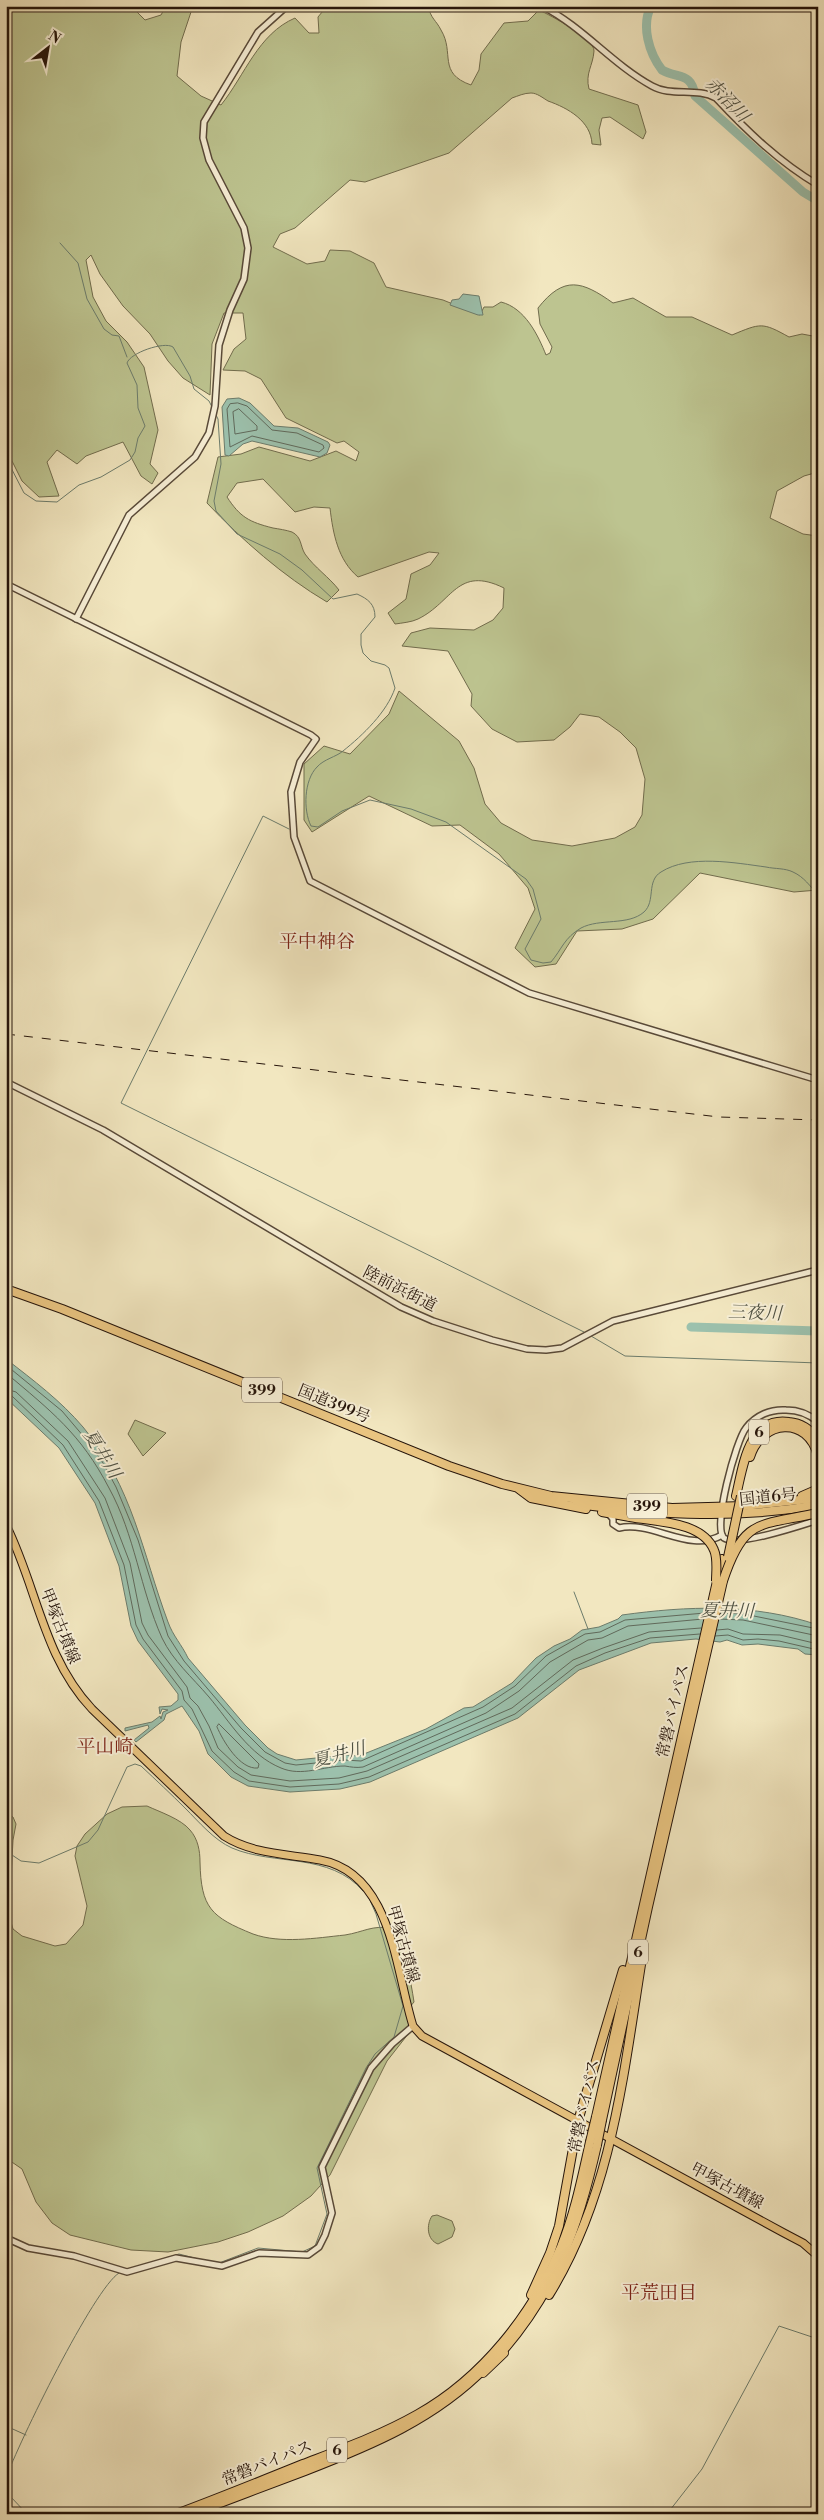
<svg xmlns="http://www.w3.org/2000/svg" width="824" height="2520" font-family="'Libre Bodoni','Noto Serif JP',serif">
  <rect width="100%" height="100%" fill="#f2e7c0"/>
  <filter id="stains"><feTurbulence type="fractalNoise" baseFrequency=".004" numOctaves="4"/><feColorMatrix values="0 0 0 0 .2 0 0 0 0 .09 0 0 0 0 .02 0 0 0 .5 -.17"/></filter>
  <radialGradient id="worn" r=".72"><stop offset=".6" stop-color="#630" stop-opacity="0"/><stop offset="1" stop-color="#630" stop-opacity=".3"/></radialGradient>
  <g fill="#bdc490" stroke="#716c4d">
    <path d="M6 6H131L145 20 161 15 166 6H193L181 42 177 76 201 96 221 105C245 75 258 34 295 18L309 33H319L318 17 327 6H428C431 19 436 20 441 30 455 53 437 73 471 85L479 70 481 54 504 23 528 21 539 10C550 15 595 39 594 51 593 66 585 73 589 89L638 105 646 132 643 139 610 117 602 118 599 130 601 145 592 144C591 121 568 108 548 101 543 98 537 93 531 93 524 93 518 96 512 98L449 153 365 182 350 180 295 228 280 234 273 247 307 264 325 261 330 250 350 251 374 263 386 287 443 300 480 315 484 307H493L501 302C525 308 538 335 546 355L550 353 552 347 540 324 538 308C564 275 582 281 613 303L633 298 666 317H692L732 335C761 323 762 322 789 337L802 334 818 337V472L804 476 777 491 770 518 803 534 818 536V890L794 892 700 873 653 919 622 929 577 931 556 964 535 967 515 948 535 909 528 888 499 854 460 825 432 826 369 796 312 832 304 820V764L324 746 350 754 389 714 399 691 459 741 474 768 485 804 501 823 532 840 572 846 615 838 635 827 642 815 645 779 636 748 620 732 599 717 580 714 570 727 554 740 517 742 492 729 471 706 472 694 448 651 402 646 411 633 430 628 474 630 493 620 503 608 504 588C457 565 453 602 418 619 412 622 402 623 395 624L388 613 406 599 411 574 430 565 439 553 429 552 358 577C338 560 333 534 330 508L314 507 295 512 263 479 237 483 227 497C240 517 249 522 273 528 279 529 286 530 292 532 302 537 300 546 305 554 315 568 329 577 339 590L327 602C283 576 242 540 207 503L218 457 241 454 259 447 310 461 336 451 356 461 359 452 344 441 337 443 286 418 261 379 245 371 223 370 234 349 246 339 243 313H224L212 344 210 395 183 378 168 361 150 334 123 306 100 274 91 255 86 260 93 297 106 321 127 342 144 367 158 430 150 464 158 473 152 484 141 476 123 442 86 456 77 464 57 450 47 462 59 496 39 497 22 481 6 449Z"/>
    <polygon points="135,1420 166,1433 143,1456 128,1434"/>
    <path d="M147 1806C160 1812 181 1819 190 1830 198 1839 200 1851 200 1862 201 1908 211 1917 253 1934 281 1944 316 1938 345 1935 364 1932 371 1925 393 1928 404 1944 411 1982 414 2002L409 2008 416 2024 387 2061 330 2175 311 2196 283 2216 248 2232 218 2242 168 2252 131 2250 70 2235 52 2223 36 2202 22 2169 6 2158V1813L13 1817 16 1824 13 1840 9 1915 13 1929 22 1936 55 1946 66 1944 83 1925 87 1906 75 1856 77 1846 85 1834 107 1814 122 1807Z"/>
    <path d="M437 2215 452 2221 455 2229 452 2237 438 2244C427 2240 426 2225 432 2216Z"/>
  </g>
  <g fill="#9cc1ad" stroke="#6c7c6c">
    <polygon points="463,294 479,296 483,315 478,315 450,305 452,300 459,299"/>
    <polygon points="239,398 250,403 274,426 298,428 328,442 330,445 327,453 320,457 252,441 243,444 229,456 225,455 222,407 227,399"/>
    <path d="M6 1359C33 1380 61 1401 83 1427 133 1487 142 1552 168 1622 173 1636 182 1645 188 1658L245 1725 268 1748 277 1754 296 1760 346 1755 359 1756 426 1729 464 1708 473 1707 512 1683 536 1658 554 1646 570 1639 582 1630 599 1627 618 1619 622 1615C687 1606 754 1603 818 1625V1655L805 1654 798 1649 758 1644 742 1645 727 1640 720 1642 696 1639 651 1643 579 1670 518 1718 370 1782 340 1789 290 1792 248 1786 231 1777 208 1754 199 1731 182 1706 166 1714 164 1720 136 1742 134 1740 149 1728 148 1725 125 1731V1728L152 1722 160 1716 161 1719 163 1712 168 1710 162 1709 160 1714 159 1707 171 1706 178 1700V1694L138 1641 131 1626 119 1566 95 1503 59 1448 6 1398Z"/>
  </g>
  <g fill="none" stroke-linecap="round" stroke-linejoin="round">
    <g stroke="#606a5c" stroke-width="1">
      <polygon points="238,403 247,406 272,430 297,433 323,445 324,448 319,452 252,436 230,447 227,409 230,404"/>
      <polygon points="239,409 257,426 257,430 235,434 233,412"/>
      <polyline points="6,1365 62,1411 90,1444 103,1463 116,1487 138,1540 168,1636 184,1661 241,1728 265,1752 285,1763 296,1765 345,1760 361,1761 483,1707 515,1686 546,1656 585,1634 600,1632 625,1620 705,1613"/>
      <path d="M6 1373C51 1411 81 1434 109 1488 135 1535 140 1589 162 1638 173 1661 192 1677 209 1697 230 1722 249 1755 281 1768 302 1777 323 1766 345 1766 351 1767 356 1768 363 1767L486 1713 519 1691 550 1662 588 1640 602 1638 628 1626 703 1619"/>
      <polyline points="6,1389 16,1392 68,1441 105,1498 130,1563 142,1623 148,1635 187,1687 190,1698 198,1706 209,1726 218,1748 238,1767 251,1775 290,1781 339,1778 367,1771 512,1708 573,1660 603,1648 649,1632 701,1628"/>
      <polyline points="6,1395 12,1396 63,1445 99,1501 124,1565 136,1625 143,1639 182,1691 184,1700 192,1709 212,1751 234,1772 249,1781 290,1787 339,1784 369,1777 515,1714 576,1666 605,1653 650,1638 700,1634"/>
      <polyline points="721,1613 744,1614 818,1629"/>
      <polyline points="719,1619 743,1620 818,1636"/>
      <polyline points="717,1630 728,1629 743,1634 780,1635 818,1644"/>
      <polyline points="715,1636 728,1635 743,1640 758,1639 779,1641 818,1650"/>
      <path d="M219 1724 259 1764 258 1768C240 1770 223 1741 217 1727Z"/>
    </g>
    <g stroke="#6c7c6c" stroke-width="1">
      <polyline points="60,243 78,263 87,299 104,329 112,335 119,336 127,357"/>
      <path d="M215 413 218 419 221 464 214 501 216 511 237 534 280 554 302 570 333 599 357 594C368 599 375 604 375 617L361 634V645L363 653 371 661 385 665 389 668 395 688C387 712 363 735 343 751 336 757 324 759 317 767 304 780 303 810 311 826L318 827 342 811 370 800 411 809 446 822 526 879 533 889 541 919 525 949 531 960 543 963 551 962C562 949 564 938 581 928 600 918 628 926 644 912 656 901 646 881 661 872 689 854 736 863 766 867 775 869 785 868 793 872 804 877 810 886 818 895"/>
      <path d="M6 458 24 493 36 501 57 502 79 485 101 477 130 460 135 452 138 438 145 426 138 408 137 385 127 363C130 353 164 341 173 347L190 376 194 389 209 401 212 407"/>
      <polyline points="289,829 263,816 121,1103 584,1332"/>
      <path d="M818 949C809 963 816 1021 818 1039"/>
      <polyline points="591,1336 625,1356 818,1363"/>
      <polyline points="574,1592 588,1629"/>
      <path d="M6 1851 21 1861 39 1863 88 1842 98 1830 127 1767 135 1764 141 1766C156 1780 171 1794 185 1808 199 1822 214 1840 232 1848 274 1866 330 1852 363 1891"/>
      <polyline points="219,2263 258,2248 302,2252 315,2246 327,2214 317,2168 366,2068 375,2054 394,2037 403,2006 376,1914 369,1898"/>
      <polyline points="125,2270 179,2254 206,2261"/>
      <polyline points="6,2426 26,2435"/>
      <path d="M6 2478C18 2444 94 2288 119 2273"/>
      <polyline points="6,2489 10,2496 27,2514"/>
      <polyline points="667,2514 702,2469 779,2326 818,2339"/>
    </g>
    <g stroke="#9cc1ad" stroke-width="9">
      <path d="M651 6C641 26 649 53 662 70 678 79 692 72 695 96L803 192 818 201"/>
      <polyline points="691,1327 818,1331"/>
    </g>
    <defs>
      <g id="minor">
        <path d="M542 6C583 27 612 64 652 86 671 97 697 87 716 98 747 131 779 162 818 185"/>
        <polyline points="6,584 311,735 316,739 300,762 291,792 294,837 310,881 529,993 818,1080"/>
        <polyline points="76,619 129,515 195,457 209,433 215,406 219,345 230,310 244,279 248,248 244,228 209,160 203,138 204,122 258,32 287,6"/>
        <polyline points="6,1082 103,1130 401,1307 433,1321 492,1340 527,1349 546,1350 562,1348 613,1321 818,1270"/>
        <path d="M818 1422C809 1414 798 1410 786 1410 771 1409 756 1415 746 1428 736 1440 712 1528 724 1538 737 1547 802 1525 818 1520"/>
        <path d="M609 1514 613 1519V1524L619 1528C652 1520 690 1554 722 1535"/>
        <polyline points="6,2238 28,2248 74,2256 127,2272 176,2258 222,2266 259,2253 308,2255 319,2247 325,2235 332,2213 322,2167 371,2068 392,2044 413,2026"/>
      </g>
      <path id="major" d="M6 1525C37 1587 43 1657 92 1709L224 1836C252 1854 288 1854 320 1860 392 1873 395 1969 413 2026L422 2036 784 2233 803 2243 818 2256"/>
      <g id="highway">
        <polyline points="6,1289 62,1309 449,1466 502,1484 551,1496 672,1508 744,1506 818,1498"/>
        <path d="M750 1457C762 1419 808 1416 818 1456"/>
        <polyline points="519,1489 531,1498 586,1509"/>
        <path d="M736 1496C743 1467 748 1416 789 1422 802 1423 811 1430 818 1440"/>
        <polyline points="802,1496 818,1489"/>
        <path d="M576 1501 585 1505C664 1515 738 1519 818 1505"/>
        <polyline points="602,1512 630,1517"/>
        <polyline points="596,2117 722,1559"/>
        <polyline points="602,2120 648,1907 723,1581"/>
        <polyline points="531,2295 550,2253 559,2226 578,2121 623,1970"/>
        <path d="M549 2295C613 2192 624 2069 643 1952"/>
        <path d="M500 2354C556 2291 579 2225 597 2145"/>
        <polyline points="483,2373 504,2353"/>
        <path d="M176 2514C219 2498 261 2481 303 2464 342 2449 381 2435 418 2414 482 2378 532 2315 561 2247 575 2213 582 2177 590 2142"/>
        <path d="M191 2514C229 2500 267 2485 305 2471 372 2445 435 2419 486 2367"/>
      </g>
    </defs>
    <use href="#minor" stroke="#584938" stroke-width="8"/>
    <use href="#major" stroke="#25140a" stroke-width="9"/>
    <use href="#highway" stroke="#25140a" stroke-width="10"/>
    <use href="#minor" stroke="#f7efd6" stroke-width="5"/>
    <use href="#major" stroke="#e9c480" stroke-width="7"/>
    <use href="#highway" stroke="#e9c480" stroke-width="8"/>
    <polyline stroke="#25140a" stroke-width="1" stroke-dasharray="9 9" stroke-linecap="butt" points="6,1034 719,1117 818,1120"/>
    <defs>
      <g id="highway-bridge">
        <path d="M630 1517C656 1522 702 1521 714 1550 718 1559 716 1572 716 1581"/>
        <polyline points="728,1557 741,1496"/>
        <path d="M723 1581C744 1517 759 1526 818 1513"/>
        <polyline points="590,2142 596,2117"/>
        <polyline points="597,2145 602,2120"/>
      </g>
    </defs>
    <use href="#highway-bridge" stroke="#25140a" stroke-width="10" stroke-linecap="butt"/>
    <use href="#highway-bridge" stroke="#e9c480" stroke-width="8"/>
  </g>
  <g text-anchor="middle" dominant-baseline="central" stroke-width="4" stroke-linejoin="round" paint-order="stroke">
    <g fill="#f7efd6" stroke="#645647" stroke-width="1">
      <rect x="242" y="1377.5" width="40" height="25" rx="4"/>
      <rect x="749" y="1419.5" width="20" height="25" rx="4"/>
      <rect x="627" y="1493.5" width="40" height="25" rx="4"/>
      <rect x="628" y="1939.5" width="20" height="25" rx="4"/>
      <rect x="327" y="2437.5" width="20" height="25" rx="4"/>
    </g>
    <g font-size="15" font-weight="bold" fill="#25140a">
      <text x="262" y="1390">399</text>
      <text x="759" y="1432">6</text>
      <text x="647" y="1506">399</text>
      <text x="638" y="1952">6</text>
      <text x="337" y="2450">6</text>
    </g>
    <g font-size="16" fill="#25140a" stroke="#f7efd6">
      <text transform="translate(400 1289) rotate(27)">陸前浜街道</text>
      <text transform="translate(334 1404) rotate(22)">国道399号</text>
      <text transform="translate(768 1497) rotate(-6)">国道6号</text>
      <text transform="translate(60 1626) rotate(68)">甲塚古墳線</text>
      <text transform="translate(673 1711) rotate(-77)">常磐バイパス</text>
      <text transform="translate(403 1944) rotate(74)">甲塚古墳線</text>
      <text transform="translate(584 2106) rotate(-78)">常磐バイパス</text>
      <text transform="translate(727 2186) rotate(28)">甲塚古墳線</text>
      <text transform="translate(267 2463) rotate(-22)">常磐バイパス</text>
    </g>
    <g font-size="18" font-style="italic" fill="#4f5143" stroke="#f7efd6">
      <text transform="translate(727 100) rotate(46)">赤沼川</text>
      <text transform="translate(755 1313) rotate(2)">三夜川</text>
      <text transform="translate(102 1454) rotate(58)">夏井川</text>
      <text transform="translate(727 1611) rotate(1)">夏井川</text>
      <text transform="translate(339 1755) rotate(-15)">夏井川</text>
    </g>
    <g font-size="19" fill="#7a1f14" stroke="#f7efd6">
      <text x="317" y="942">平中神谷</text>
      <text x="105" y="1747">平山崎</text>
      <text x="659" y="2293">平荒田目</text>
    </g>
  </g>
  <rect width="824" height="2520" fill="none" stroke="#f2e7c0" stroke-width="25"/>
  <rect x="8" y="8" width="809" height="2505" fill="none" stroke="#25140a" stroke-width="2.5"/>
  <rect x="12" y="12" width="799" height="2495" fill="none" stroke="#25140a"/>
  <g transform="translate(48 48) rotate(31)" stroke="#f7efd6" stroke-width="4" paint-order="stroke">
  <path d="M0-4L9 19L0 12L-9 19Z" fill="#25140a"/>
  <text y="-8" font-size="14" font-weight="bold" text-anchor="middle" fill="#25140a">N</text>
  </g>
  <rect width="100%" height="100%" filter="url(#stains)"/>
  <rect width="100%" height="100%" fill="url(#worn)"/>
</svg>
